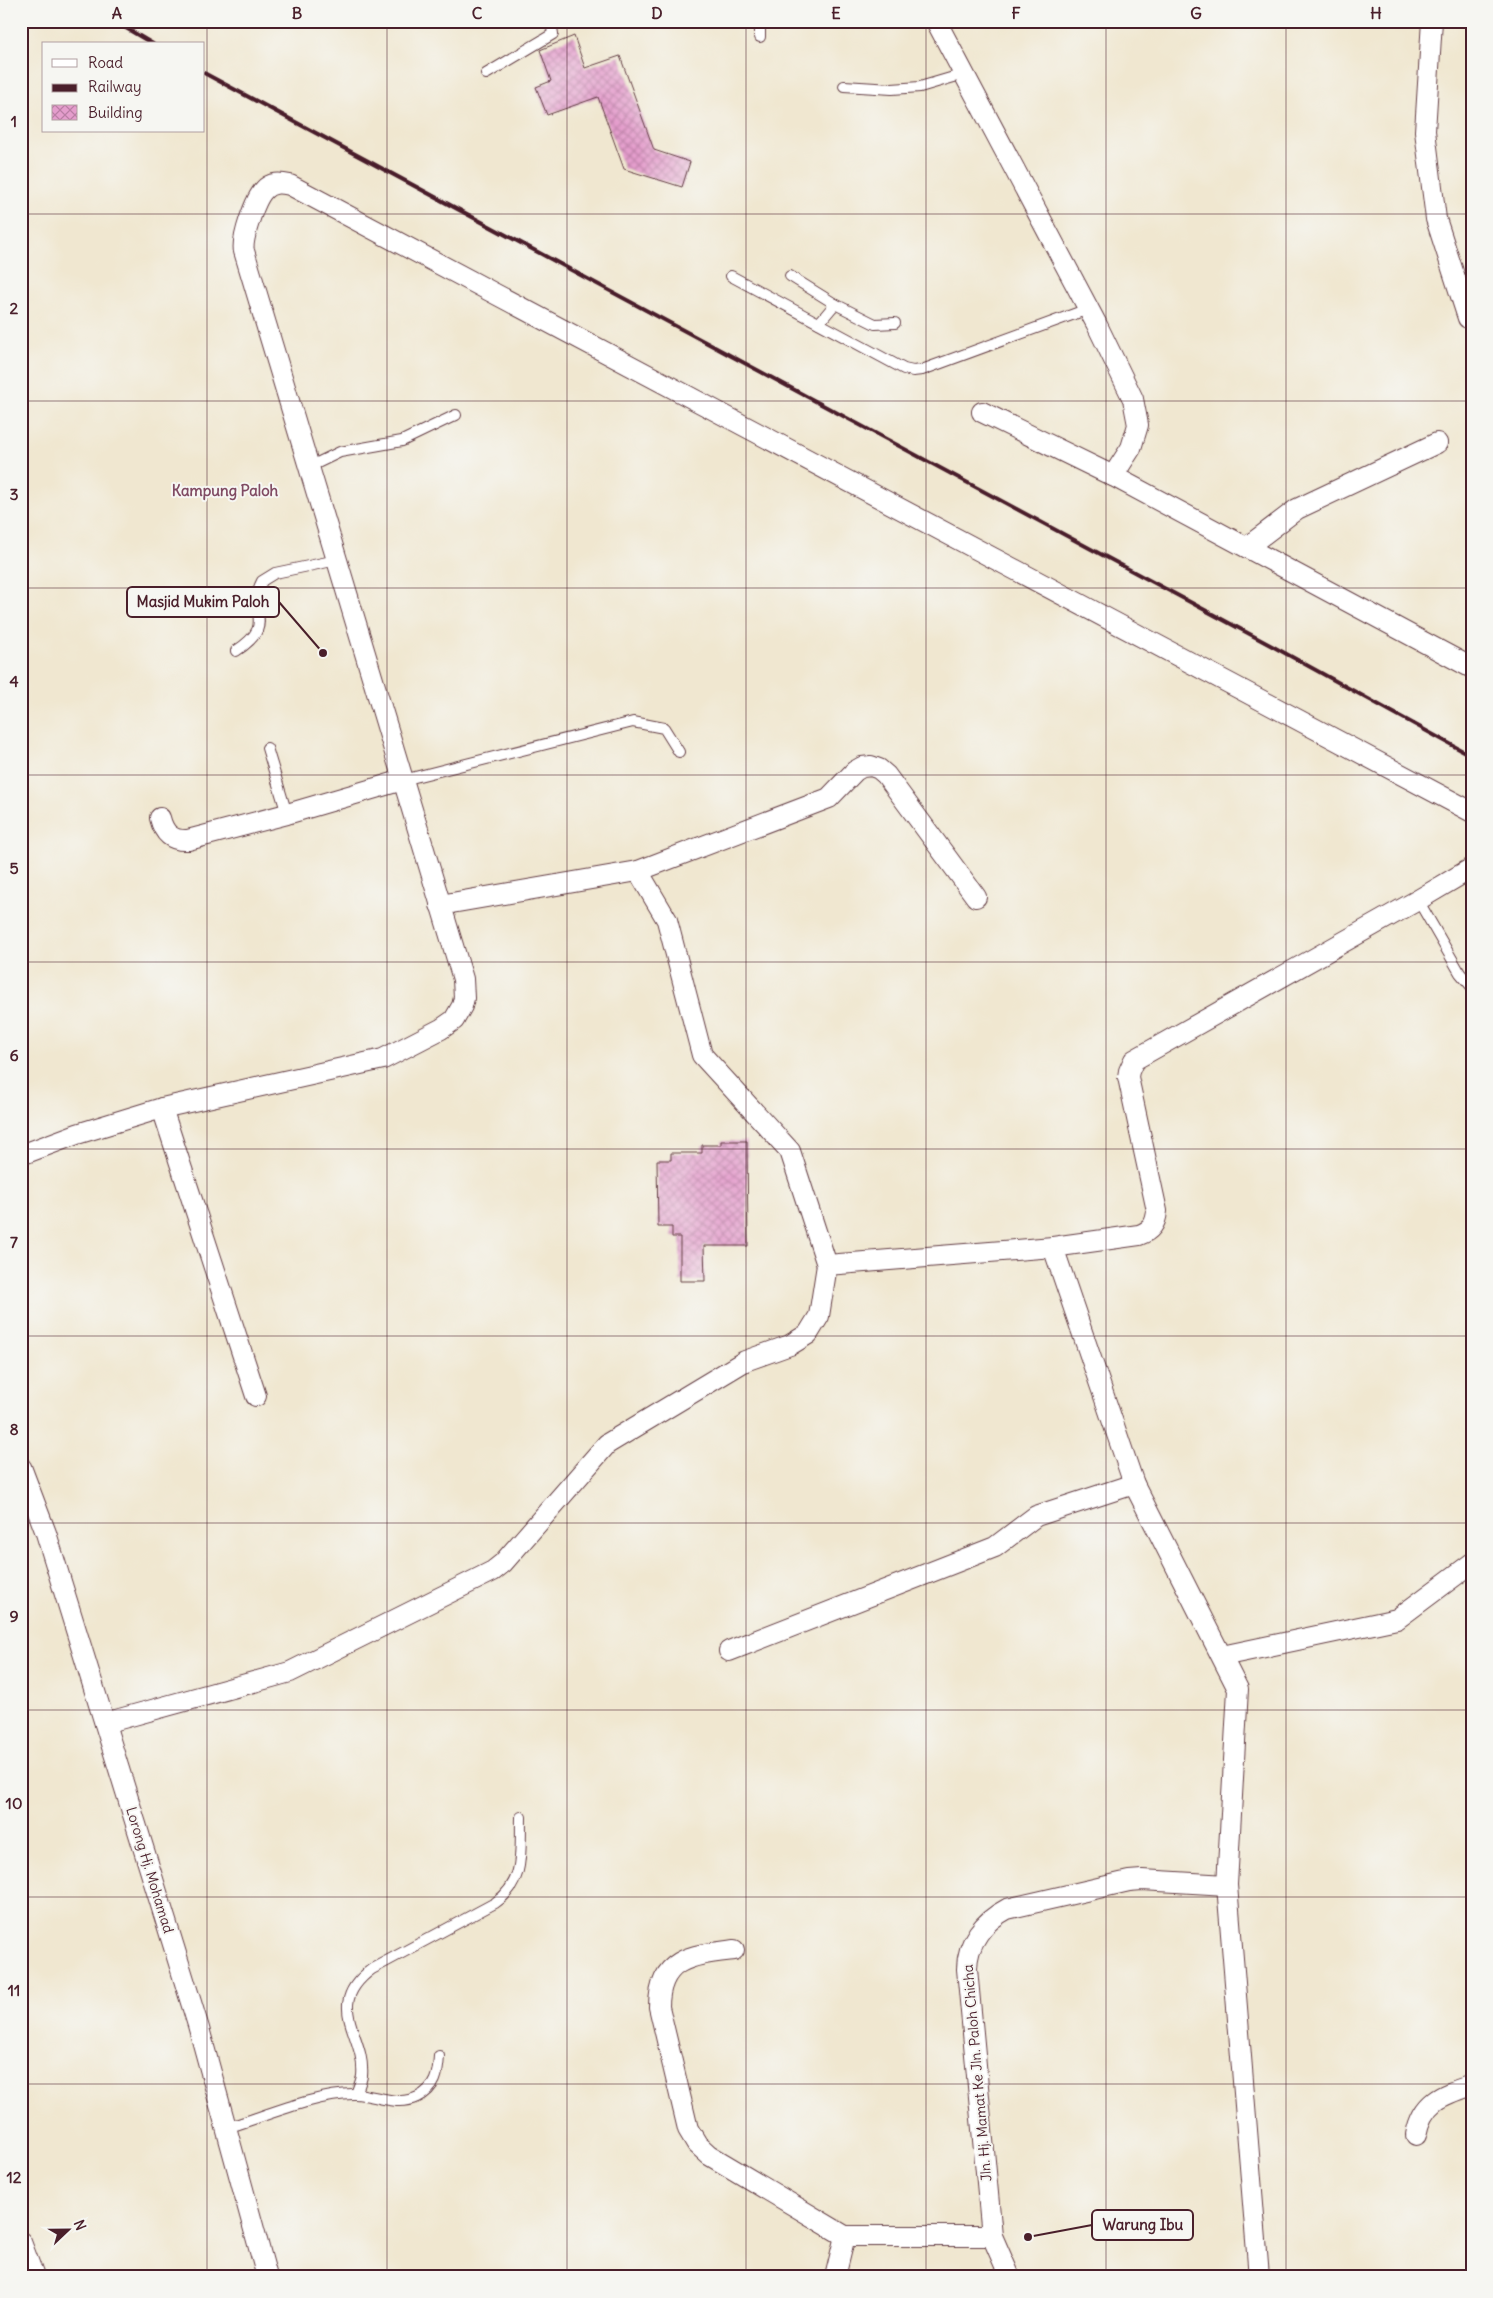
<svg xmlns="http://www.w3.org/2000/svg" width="1493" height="2298" font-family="Delius,sans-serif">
  <defs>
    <pattern id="building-cross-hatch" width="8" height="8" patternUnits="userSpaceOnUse" patternTransform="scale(1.25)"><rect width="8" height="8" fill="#e49dcc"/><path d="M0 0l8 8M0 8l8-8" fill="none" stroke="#bb7fa6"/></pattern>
  </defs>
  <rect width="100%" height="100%" fill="#f6f6f2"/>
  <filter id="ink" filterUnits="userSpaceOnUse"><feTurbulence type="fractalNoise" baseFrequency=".02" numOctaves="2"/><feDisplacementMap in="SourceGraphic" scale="10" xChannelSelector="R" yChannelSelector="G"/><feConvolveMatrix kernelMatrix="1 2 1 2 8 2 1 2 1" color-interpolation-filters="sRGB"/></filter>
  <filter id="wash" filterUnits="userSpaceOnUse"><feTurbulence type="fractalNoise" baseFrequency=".0096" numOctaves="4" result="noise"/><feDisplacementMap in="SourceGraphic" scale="20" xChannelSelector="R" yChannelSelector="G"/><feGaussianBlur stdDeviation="1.12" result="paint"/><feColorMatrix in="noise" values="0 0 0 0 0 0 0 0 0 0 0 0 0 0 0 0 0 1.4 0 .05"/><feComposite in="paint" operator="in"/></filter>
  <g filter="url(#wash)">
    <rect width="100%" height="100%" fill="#f0e7d0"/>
    <g id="blocks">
      <g fill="url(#building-cross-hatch)">
        <polygon points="574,36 585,68 620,56 654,150 690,162 682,187 624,169 598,97 547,115 536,87 551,81 540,50"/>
        <polygon points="721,1141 747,1141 748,1246 704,1246 705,1281 680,1281 680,1237 672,1237 672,1227 658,1227 657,1160 671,1160 671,1153 702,1153 702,1145 721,1145"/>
      </g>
    </g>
  </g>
  <g filter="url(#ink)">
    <use href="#blocks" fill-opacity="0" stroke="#633d44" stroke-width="1"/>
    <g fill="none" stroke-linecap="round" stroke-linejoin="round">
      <defs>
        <g id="service">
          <polyline points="760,21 760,37"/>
          <polyline points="486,74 553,34 551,21"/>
          <polyline points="844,86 892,89 920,87 964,74"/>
          <polyline points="731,276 904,369 913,371 922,370 1088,309"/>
          <polyline points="790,276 835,304"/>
          <polyline points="819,323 835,304 875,324 895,323"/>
          <polyline points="309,467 340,452 402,441 456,415"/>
          <path d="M236 651C279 623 245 613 262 581L275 573 337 560"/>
          <polyline points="267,748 287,814"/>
          <polyline points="403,780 633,722 664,728 679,752"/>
          <polyline points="1418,900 1460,973 1472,987"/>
          <path d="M356 2094C358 2088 361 2082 362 2076 366 2034 322 2006 372 1969L495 1903C526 1882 520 1850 521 1817"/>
          <path d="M226 2128C263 2117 318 2093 355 2094 376 2095 397 2107 418 2097 436 2088 438 2074 439 2056"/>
        </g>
        <g id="minor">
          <polyline points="936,21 1096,323 1133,399 1138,425 1131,448 1113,476 1472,668"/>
          <polyline points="1432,21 1425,131 1436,219 1468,318"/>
          <polyline points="982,412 1113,476"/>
          <polyline points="1247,547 1297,509 1437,443"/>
          <path d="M160 818C164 834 172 841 188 840L287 814 403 780"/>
          <polyline points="638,871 667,920 702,1055 790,1151 827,1265 1053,1247"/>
          <polyline points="440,905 638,871 829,798 855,771 862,767 871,766 879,769 886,775 976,897"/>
          <polyline points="162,1108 256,1396"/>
          <path d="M21 1155 77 1134 162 1108 383 1059 441 1029 454 1020 462 1006 464 998 463 979 244 251C241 240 255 199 264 190 271 182 280 183 290 185L1472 812"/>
          <polyline points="21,1467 46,1533 198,2025 267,2277"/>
          <polyline points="729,1651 995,1547 1036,1516 1134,1484"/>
          <polyline points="1222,1656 1397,1619 1472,1563"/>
          <polyline points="105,1723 290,1672 493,1571 503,1563 607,1444 745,1361 790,1345 808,1334 819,1316 827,1265"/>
          <path d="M734 1950C693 1955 659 1957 659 2007L688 2129 697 2144 709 2155 845 2236"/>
          <path d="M1416 2135C1422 2101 1442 2095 1472 2085"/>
          <path d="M992 2236 967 1969C967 1942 984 1921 1007 1909L1129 1881 1142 1880 1227 1885"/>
          <polyline points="21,2242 34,2277"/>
          <polyline points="835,2277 845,2236 992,2236 1010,2277"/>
          <path d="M1259 2277 1227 1885 1238 1689 1134 1484 1053 1247 1139 1235C1151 1231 1156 1224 1157 1211L1128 1077 1129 1071 1134 1060 1418 900 1472 868"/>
        </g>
      </defs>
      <use href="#service" stroke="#633d44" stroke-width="12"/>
      <use href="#minor" stroke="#633d44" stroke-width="22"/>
      <use href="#service" stroke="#fff" stroke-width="10"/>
      <use href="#minor" stroke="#fff" stroke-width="20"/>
      <g stroke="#4a1f2b" stroke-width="4">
        <polyline points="114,21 153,44"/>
        <polyline points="204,73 1272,646 1472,756"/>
      </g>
    </g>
  </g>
  <path fill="none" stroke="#4a1f2b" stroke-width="1" stroke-opacity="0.55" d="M207 21V2277M387 21V2277M567 21V2277M746 21V2277M926 21V2277M1106 21V2277M1286 21V2277M21 214H1472M21 401H1472M21 588H1472M21 775H1472M21 962H1472M21 1149H1472M21 1336H1472M21 1523H1472M21 1710H1472M21 1897H1472M21 2084H1472"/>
  <g text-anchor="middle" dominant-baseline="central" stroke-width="4" stroke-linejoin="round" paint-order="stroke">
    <g font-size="14" fill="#4a1f2b" stroke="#f6f6f2">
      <text transform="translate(150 1870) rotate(73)">Lorong Hj. Mohamad</text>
      <text transform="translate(977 2073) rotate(-95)">Jln. Hj. Mamat Ke Jln. Paloh Chicha</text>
    </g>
    <g font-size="15" font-weight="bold" fill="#804b63" stroke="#f6f6f2">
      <text x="225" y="490">Kampung Paloh</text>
    </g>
  </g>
  <path fill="none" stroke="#4a1f2b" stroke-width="2" d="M323 653L279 602M1028 2237L1092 2225"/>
  <g fill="#4a1f2b" stroke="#f6f6f2" stroke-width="2">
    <circle cx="323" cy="653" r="5"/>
    <circle cx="1028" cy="2237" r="5"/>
  </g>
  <g fill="#f6f6f2" stroke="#4a1f2b" stroke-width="2">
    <rect x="127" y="587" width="152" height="30" rx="5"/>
    <rect x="1092" y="2210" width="101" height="30" rx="5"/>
  </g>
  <g font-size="15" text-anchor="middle" font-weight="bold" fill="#4a1f2b">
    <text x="203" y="607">Masjid Mukim Paloh</text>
    <text x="1143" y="2230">Warung Ibu</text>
  </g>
  <rect width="1493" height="2298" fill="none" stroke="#f6f6f2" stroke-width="55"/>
  <rect x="42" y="42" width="162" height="90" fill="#f6f6f2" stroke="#b1a0a2"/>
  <rect x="52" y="59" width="25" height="8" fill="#ffffff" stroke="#b1a0a2"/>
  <text x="88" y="68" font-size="15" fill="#4a1f2b">Road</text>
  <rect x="52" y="84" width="25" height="8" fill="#4a1f2b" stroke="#b1a0a2"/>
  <text x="88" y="92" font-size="15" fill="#4a1f2b">Railway</text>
  <rect x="52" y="105" width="25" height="15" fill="url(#building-cross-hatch)" stroke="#b1a0a2"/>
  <text x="88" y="118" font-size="15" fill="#4a1f2b">Building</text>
  <g transform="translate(68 2230) rotate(68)" stroke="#f6f6f2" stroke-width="4" paint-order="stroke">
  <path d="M0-4L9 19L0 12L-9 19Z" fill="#4a1f2b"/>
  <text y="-8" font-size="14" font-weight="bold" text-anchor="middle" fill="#4a1f2b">N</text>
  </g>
  <rect x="28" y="28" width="1438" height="2242" fill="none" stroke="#4a1f2b" stroke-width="2"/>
  <g font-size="16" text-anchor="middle" font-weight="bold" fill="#4a1f2b">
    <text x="117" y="19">A</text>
    <text x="297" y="19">B</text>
    <text x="477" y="19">C</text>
    <text x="657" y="19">D</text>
    <text x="836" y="19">E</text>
    <text x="1016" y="19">F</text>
    <text x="1196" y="19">G</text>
    <text x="1376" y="19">H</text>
    <text x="14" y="127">1</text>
    <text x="14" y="314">2</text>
    <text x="14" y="500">3</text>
    <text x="14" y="687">4</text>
    <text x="14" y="874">5</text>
    <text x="14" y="1061">6</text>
    <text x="14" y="1248">7</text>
    <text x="14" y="1435">8</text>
    <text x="14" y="1622">9</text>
    <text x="14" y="1809">10</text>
    <text x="14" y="1996">11</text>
    <text x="14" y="2183">12</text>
  </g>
</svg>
